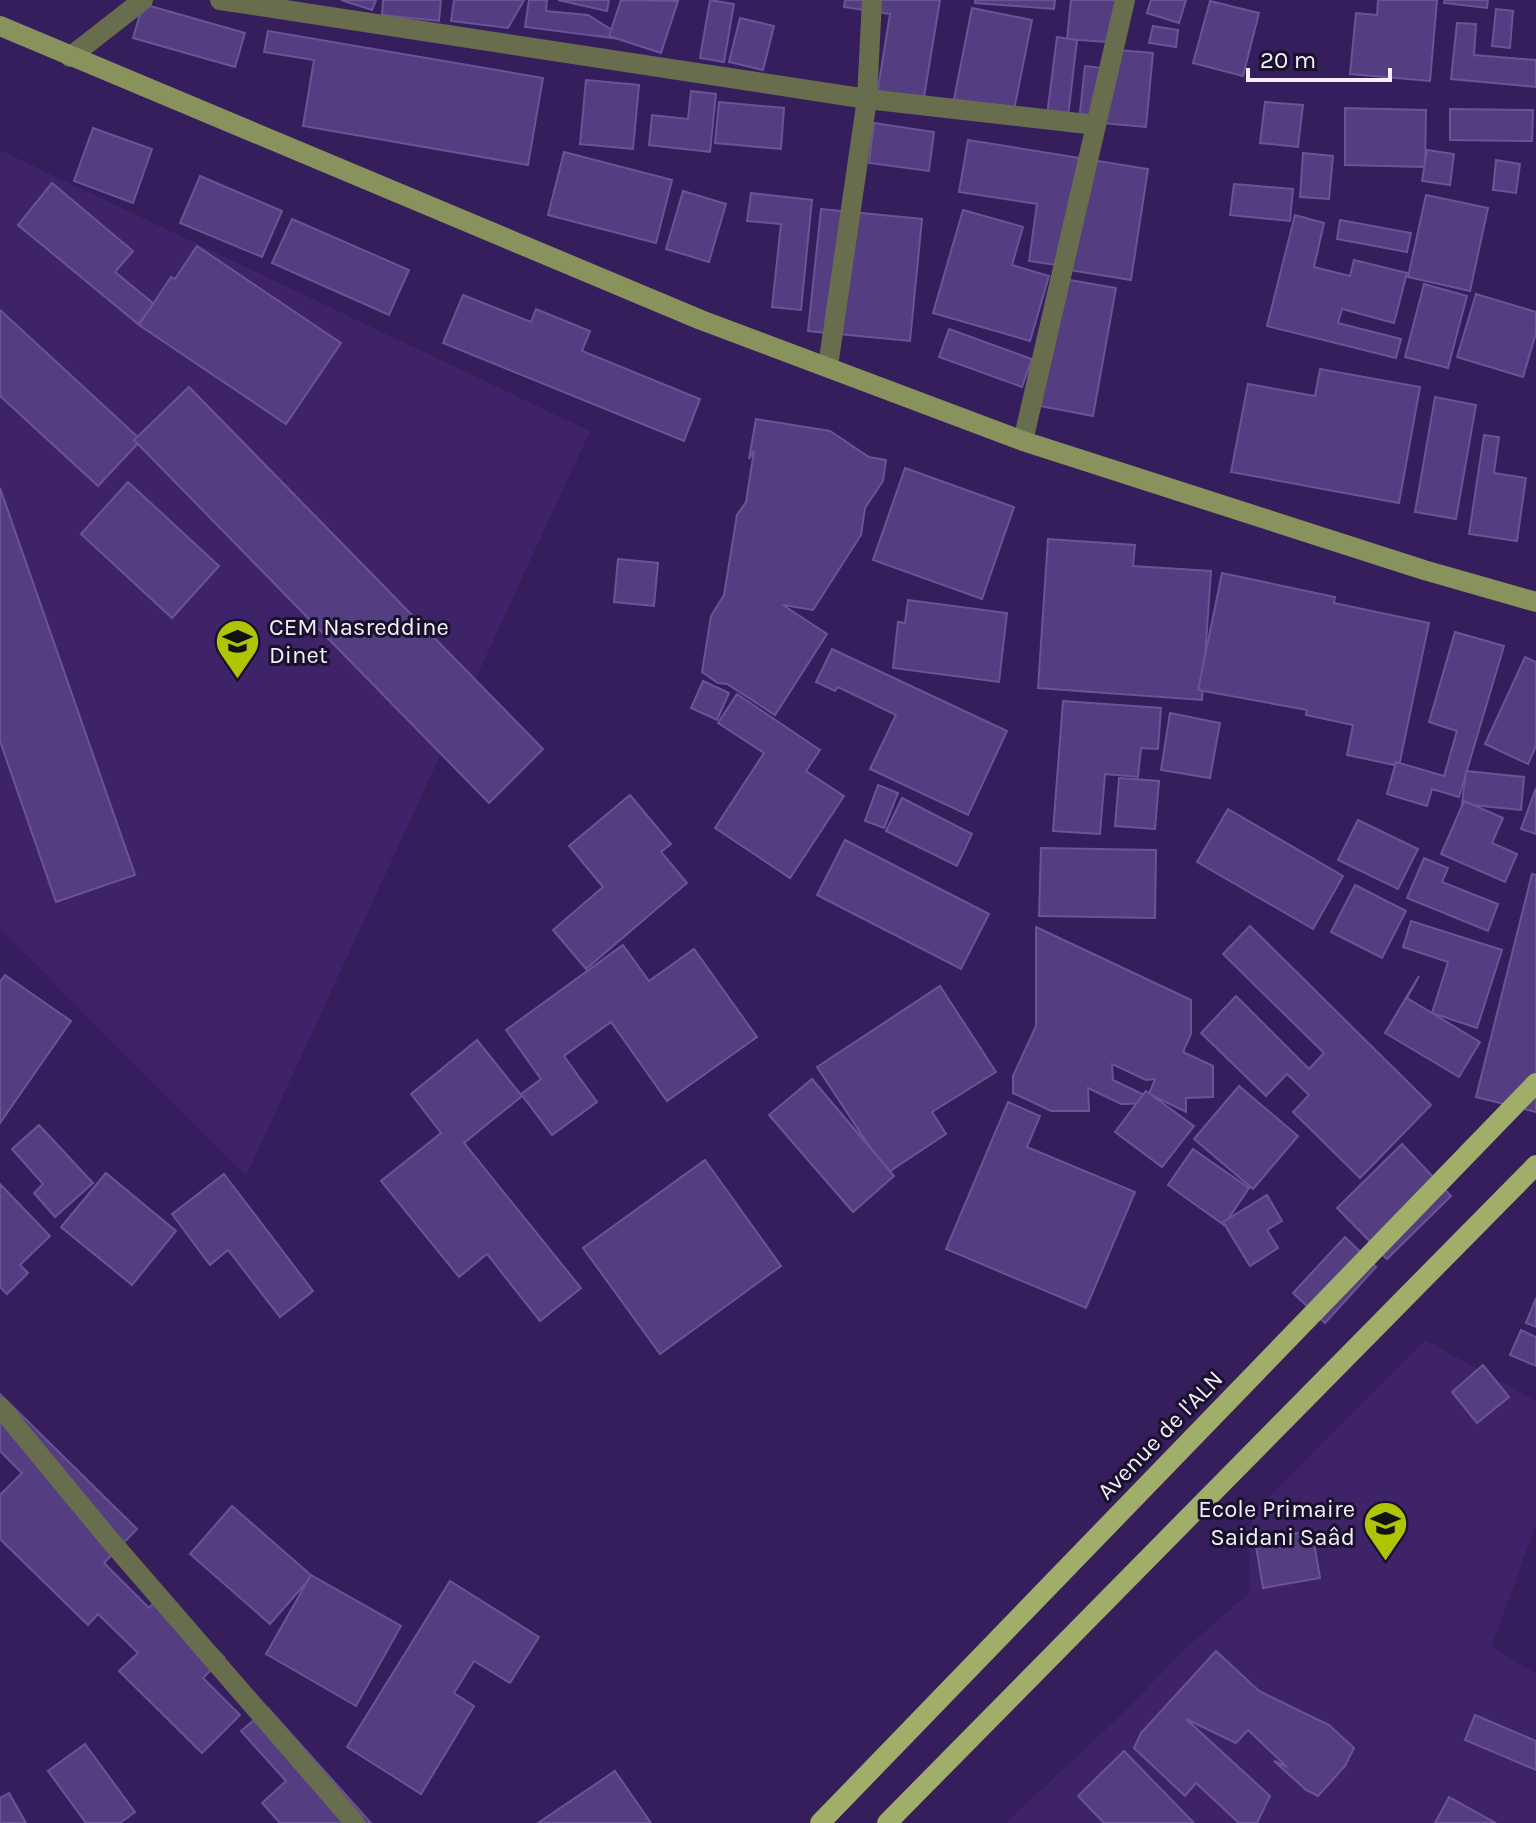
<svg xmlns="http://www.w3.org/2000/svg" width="1536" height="1823" font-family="Karla,sans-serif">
  <rect width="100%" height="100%" fill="#351e5b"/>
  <g fill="#3e2368">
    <polygon points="0,150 590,431 246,1176 0,929"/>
    <polygon points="1425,1340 1536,1401 1536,1524 1492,1646 1536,1674 1536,1823 1006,1823 1121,1715 1186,1648 1250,1592 1248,1532 1257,1509"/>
  </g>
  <g fill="#543d80" stroke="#6a5496" stroke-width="2">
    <polygon points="341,0 376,0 372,10"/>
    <polygon points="383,0 441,0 439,21 382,15"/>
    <polygon points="454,0 524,0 508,28 451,21"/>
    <polygon points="529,0 547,0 546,11 588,15 628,40 525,27"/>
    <polygon points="558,0 609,0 607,11"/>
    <polygon points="621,0 678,1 661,53 609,36"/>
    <polygon points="710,0 734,4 724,62 700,58"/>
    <polygon points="845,0 940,0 922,109 876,101 890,14 844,7"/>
    <polygon points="975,0 1055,0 1054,9 975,3"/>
    <polygon points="1071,0 1124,0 1120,43 1067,39"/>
    <polygon points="1151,0 1186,0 1179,23 1147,13"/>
    <polygon points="1378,0 1437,0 1430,81 1350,74 1356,13 1377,15"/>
    <polygon points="1445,0 1488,0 1487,8 1444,3"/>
    <polygon points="1210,1 1259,13 1243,76 1193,63"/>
    <polygon points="143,4 245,33 235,67 133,38"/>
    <polygon points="972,8 1032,20 1014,110 954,99"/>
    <polygon points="1496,9 1513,11 1510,48 1492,46"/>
    <polygon points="740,18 774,26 763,70 729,62"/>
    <polygon points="1457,23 1476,24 1474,55 1536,60 1536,87 1451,79"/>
    <polygon points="1153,26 1178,30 1176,47 1149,43"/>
    <polygon points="268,31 543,78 528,165 303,126 314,60 264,52"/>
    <polygon points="1057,37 1077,40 1068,117 1047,115"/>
    <polygon points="1105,49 1153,53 1146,127 1079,121 1085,66 1103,68"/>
    <polygon points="586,80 639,85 633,149 580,144"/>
    <polygon points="691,91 716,94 710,152 649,145 652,115 688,119"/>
    <polygon points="719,102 784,108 781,149 715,143"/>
    <polygon points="1265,102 1303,105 1298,147 1260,143"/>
    <polygon points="1345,108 1426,110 1425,167 1345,165"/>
    <polygon points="1450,109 1533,110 1532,141 1450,140"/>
    <polygon points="874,123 934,132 929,171 869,163"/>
    <polygon points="93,128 152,149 133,203 74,181"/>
    <polygon points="968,140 1148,169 1131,280 1063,269 1063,266 1029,261 1037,204 959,192"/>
    <polygon points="1427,150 1454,154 1450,185 1422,181"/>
    <polygon points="564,152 672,180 656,243 548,215"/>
    <polygon points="1303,153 1333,156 1329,199 1300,197"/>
    <polygon points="1496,160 1520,164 1516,193 1493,190"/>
    <polygon points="200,176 282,211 262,257 180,223"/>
    <polygon points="52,183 133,251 115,272 154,304 138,324 18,225"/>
    <polygon points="1234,184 1293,189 1290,221 1230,215"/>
    <polygon points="683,191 726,204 709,262 666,249"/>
    <polygon points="751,193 812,200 801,310 772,307 781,224 747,221"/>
    <polygon points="1426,195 1488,208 1470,291 1408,277"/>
    <polygon points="821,209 922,219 910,341 808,331"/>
    <polygon points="963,210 1023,227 1012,265 1049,276 1030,341 933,313"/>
    <polygon points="1295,215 1324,223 1314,267 1350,276 1354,260 1407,273 1394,323 1342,309 1338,323 1401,339 1396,358 1267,326"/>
    <polygon points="292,219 409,270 389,315 272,263"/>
    <polygon points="1340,220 1411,233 1407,252 1337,239"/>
    <polygon points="197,246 341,343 286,424 139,325 171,277 175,279"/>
    <polygon points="1064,279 1116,288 1093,416 1040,406"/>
    <polygon points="1424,284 1467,296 1448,368 1405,357"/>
    <polygon points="1476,294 1536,312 1536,333 1523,377 1457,357"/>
    <polygon points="463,295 531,322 536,309 590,331 582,351 700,399 684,441 443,343"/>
    <polygon points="0,310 141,440 98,486 0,396"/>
    <polygon points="949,329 1032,359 1022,387 939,357"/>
    <polygon points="1320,369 1420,387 1399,503 1231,472 1248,384 1315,396"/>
    <polygon points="189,387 543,749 489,803 134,440"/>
    <polygon points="1435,397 1476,405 1456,519 1415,512"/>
    <polygon points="756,419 830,431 869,457 886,460 883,481 865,508 861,535 813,610 783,605 827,634 775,715 727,684 718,683 702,672 711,616 724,595 737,515 746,502 754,451 749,459"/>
    <polygon points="1484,435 1499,437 1494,473 1526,478 1517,541 1469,534"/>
    <polygon points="905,468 1014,507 982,599 873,560"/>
    <polygon points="128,482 219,566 172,618 81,534"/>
    <polygon points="0,488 135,875 56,902 0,741"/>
    <polygon points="1048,539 1135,545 1133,566 1211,571 1202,700 1038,688"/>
    <polygon points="618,559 658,563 654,606 614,602"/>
    <polygon points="1222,573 1335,597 1334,603 1429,623 1399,766 1347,755 1353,725 1306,715 1307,710 1198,690"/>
    <polygon points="908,600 1007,613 999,682 893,668 898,622 905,623"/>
    <polygon points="1455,632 1504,646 1459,797 1432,789 1427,806 1387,794 1396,762 1444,776 1457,731 1429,722"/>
    <polygon points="832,649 1007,731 968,815 870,769 896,715 838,687 835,691 816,682"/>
    <polygon points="1525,657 1536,662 1536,746 1528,764 1485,744"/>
    <polygon points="703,681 729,693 717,720 691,708"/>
    <polygon points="737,694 820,750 806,771 844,796 790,878 715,828 764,753 718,723"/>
    <polygon points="1063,701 1161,708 1158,749 1141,748 1138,777 1105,774 1100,834 1053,831"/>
    <polygon points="1170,713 1220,723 1210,778 1161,770"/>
    <polygon points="1466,771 1524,777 1521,810 1462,804"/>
    <polygon points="1119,778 1159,781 1155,829 1115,826"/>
    <polygon points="878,785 898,793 884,828 865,821"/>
    <polygon points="1536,788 1536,834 1521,829"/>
    <polygon points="630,795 671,844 661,852 687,883 586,969 553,930 603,887 569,846"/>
    <polygon points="902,798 972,834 957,866 886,831"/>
    <polygon points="1464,801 1503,818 1492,843 1517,854 1505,882 1441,854"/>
    <polygon points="1228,809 1343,876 1313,929 1197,862"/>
    <polygon points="1358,820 1418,849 1398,889 1338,860"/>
    <polygon points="845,840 989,914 961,969 817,895"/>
    <polygon points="1041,848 1156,850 1155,918 1039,916"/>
    <polygon points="1424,858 1448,868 1442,882 1498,904 1488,931 1407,898"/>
    <polygon points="1532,874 1536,875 1536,1112 1476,1097"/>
    <polygon points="1355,885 1406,911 1382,958 1331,932"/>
    <polygon points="1411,921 1502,950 1477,1028 1432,1013 1448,962 1403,947"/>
    <polygon points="1250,926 1431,1105 1360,1178 1293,1112 1309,1095 1287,1074 1266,1096 1201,1033 1236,996 1309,1069 1324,1053 1223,954"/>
    <polygon points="1036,927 1191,1000 1191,1034 1183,1052 1213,1066 1213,1097 1186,1098 1186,1112 1149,1094 1155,1079 1146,1080 1112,1064 1113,1080 1161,1103 1121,1104 1088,1088 1089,1111 1051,1111 1013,1093 1013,1076 1036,1026"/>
    <polygon points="623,945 649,981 694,949 757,1037 667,1101 611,1022 564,1056 597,1102 552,1135 521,1094 541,1079 506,1030"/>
    <polygon points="5,975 71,1021 0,1123 0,982"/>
    <polygon points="1419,976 1407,998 1480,1042 1459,1077 1385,1033"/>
    <polygon points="940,986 996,1072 932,1112 946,1134 887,1173 817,1067"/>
    <polygon points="477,1040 522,1096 464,1143 581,1288 540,1321 487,1254 459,1277 381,1181 441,1133 411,1094"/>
    <polygon points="812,1079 894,1176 853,1212 769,1115"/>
    <polygon points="1239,1086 1298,1136 1253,1189 1194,1139"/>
    <polygon points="1146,1091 1194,1126 1162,1167 1115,1132"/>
    <polygon points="1008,1102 1040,1116 1027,1147 1135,1192 1086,1308 946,1249"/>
    <polygon points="39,1125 93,1183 55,1217 34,1193 43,1184 12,1149"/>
    <polygon points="1402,1144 1451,1196 1387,1259 1337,1208"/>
    <polygon points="1193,1149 1249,1188 1224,1225 1168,1185"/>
    <polygon points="705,1160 781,1266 660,1354 583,1248"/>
    <polygon points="106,1173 176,1231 132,1285 61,1227"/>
    <polygon points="224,1174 313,1291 280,1317 228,1250 210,1265 172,1214"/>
    <polygon points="0,1184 50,1236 20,1265 28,1273 7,1294 0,1287"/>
    <polygon points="1267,1195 1282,1221 1267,1230 1278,1248 1250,1266 1223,1222"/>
    <polygon points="1345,1237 1376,1267 1325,1323 1293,1293"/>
    <polygon points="1536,1298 1536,1327 1526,1323"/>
    <polygon points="1521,1330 1536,1337 1536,1366 1510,1355"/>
    <polygon points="1483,1365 1509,1397 1477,1423 1452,1392"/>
    <polygon points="0,1394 137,1529 104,1563 149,1608 161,1595 224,1657 203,1678 240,1715 202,1753 119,1671 138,1653 98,1614 88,1625 0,1539 0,1495 22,1473 0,1451"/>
    <polygon points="232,1506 312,1576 270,1624 190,1554"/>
    <polygon points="1312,1531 1320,1578 1263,1588 1255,1540"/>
    <polygon points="311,1575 401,1626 356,1706 266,1654"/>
    <polygon points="450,1581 539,1637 510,1683 474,1661 454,1693 474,1706 421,1794 347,1747"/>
    <polygon points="1216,1651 1259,1691 1329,1725 1354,1748 1345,1766 1318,1796 1306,1790 1274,1761 1287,1767 1248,1730 1236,1743 1186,1719 1270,1796 1257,1823 1239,1823 1196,1783 1185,1796 1134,1748 1141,1733"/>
    <polygon points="268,1708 371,1823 280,1823 262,1803 286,1781 241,1731"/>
    <polygon points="1475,1715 1536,1741 1536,1770 1465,1740"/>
    <polygon points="85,1744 135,1812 120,1823 86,1823 48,1771"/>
    <polygon points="1124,1751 1194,1823 1104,1823 1078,1796"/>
    <polygon points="615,1771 651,1823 538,1823"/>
    <polygon points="9,1793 26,1823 0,1823 0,1798"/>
    <polygon points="1449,1797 1496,1823 1435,1823"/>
  </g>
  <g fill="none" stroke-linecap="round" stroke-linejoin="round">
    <g stroke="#686e4d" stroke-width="20">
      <polyline points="220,0 867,99 1096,125"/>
      <polyline points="70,57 143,0"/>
      <polyline points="828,366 867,99 872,0"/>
      <polyline points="1023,441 1125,0"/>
      <polyline points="0,1407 109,1539 355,1823"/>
    </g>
    <polyline stroke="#88925d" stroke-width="20" points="0,26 701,320 1023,441 1424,570 1536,602"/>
    <g stroke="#a1ae69" stroke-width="20">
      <polyline points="820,1823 1536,1083"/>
      <polyline points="887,1823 1536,1165"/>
    </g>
  </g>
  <defs>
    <symbol id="school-pin" viewBox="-11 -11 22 30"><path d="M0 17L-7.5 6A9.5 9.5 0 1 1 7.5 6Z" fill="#afc503" stroke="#19102b"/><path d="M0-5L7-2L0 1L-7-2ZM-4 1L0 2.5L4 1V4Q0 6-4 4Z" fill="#111"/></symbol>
  </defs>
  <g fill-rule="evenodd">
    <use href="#school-pin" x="212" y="616" width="51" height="69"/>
    <use href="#school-pin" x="1360" y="1498" width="51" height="69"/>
  </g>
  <g text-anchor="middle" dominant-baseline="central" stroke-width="6" stroke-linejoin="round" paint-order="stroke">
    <g font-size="24" fill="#f3effe" stroke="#19102b" text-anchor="start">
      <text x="269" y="627">CEM Nasreddine<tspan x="269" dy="28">Dinet</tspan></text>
      <text x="1355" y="1509" text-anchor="end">Ecole Primaire<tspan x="1355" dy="28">Saidani Saâd</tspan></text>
    </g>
    <g font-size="24" fill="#f3effe" stroke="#19102b">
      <text transform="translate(1160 1435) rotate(-46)">Avenue de l'ALN</text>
    </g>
  </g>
  <path d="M1248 68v12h142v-12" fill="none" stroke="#f3effe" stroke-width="4"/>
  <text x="1260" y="68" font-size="24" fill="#f3effe" stroke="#19102b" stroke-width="6" paint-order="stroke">20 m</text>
</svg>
